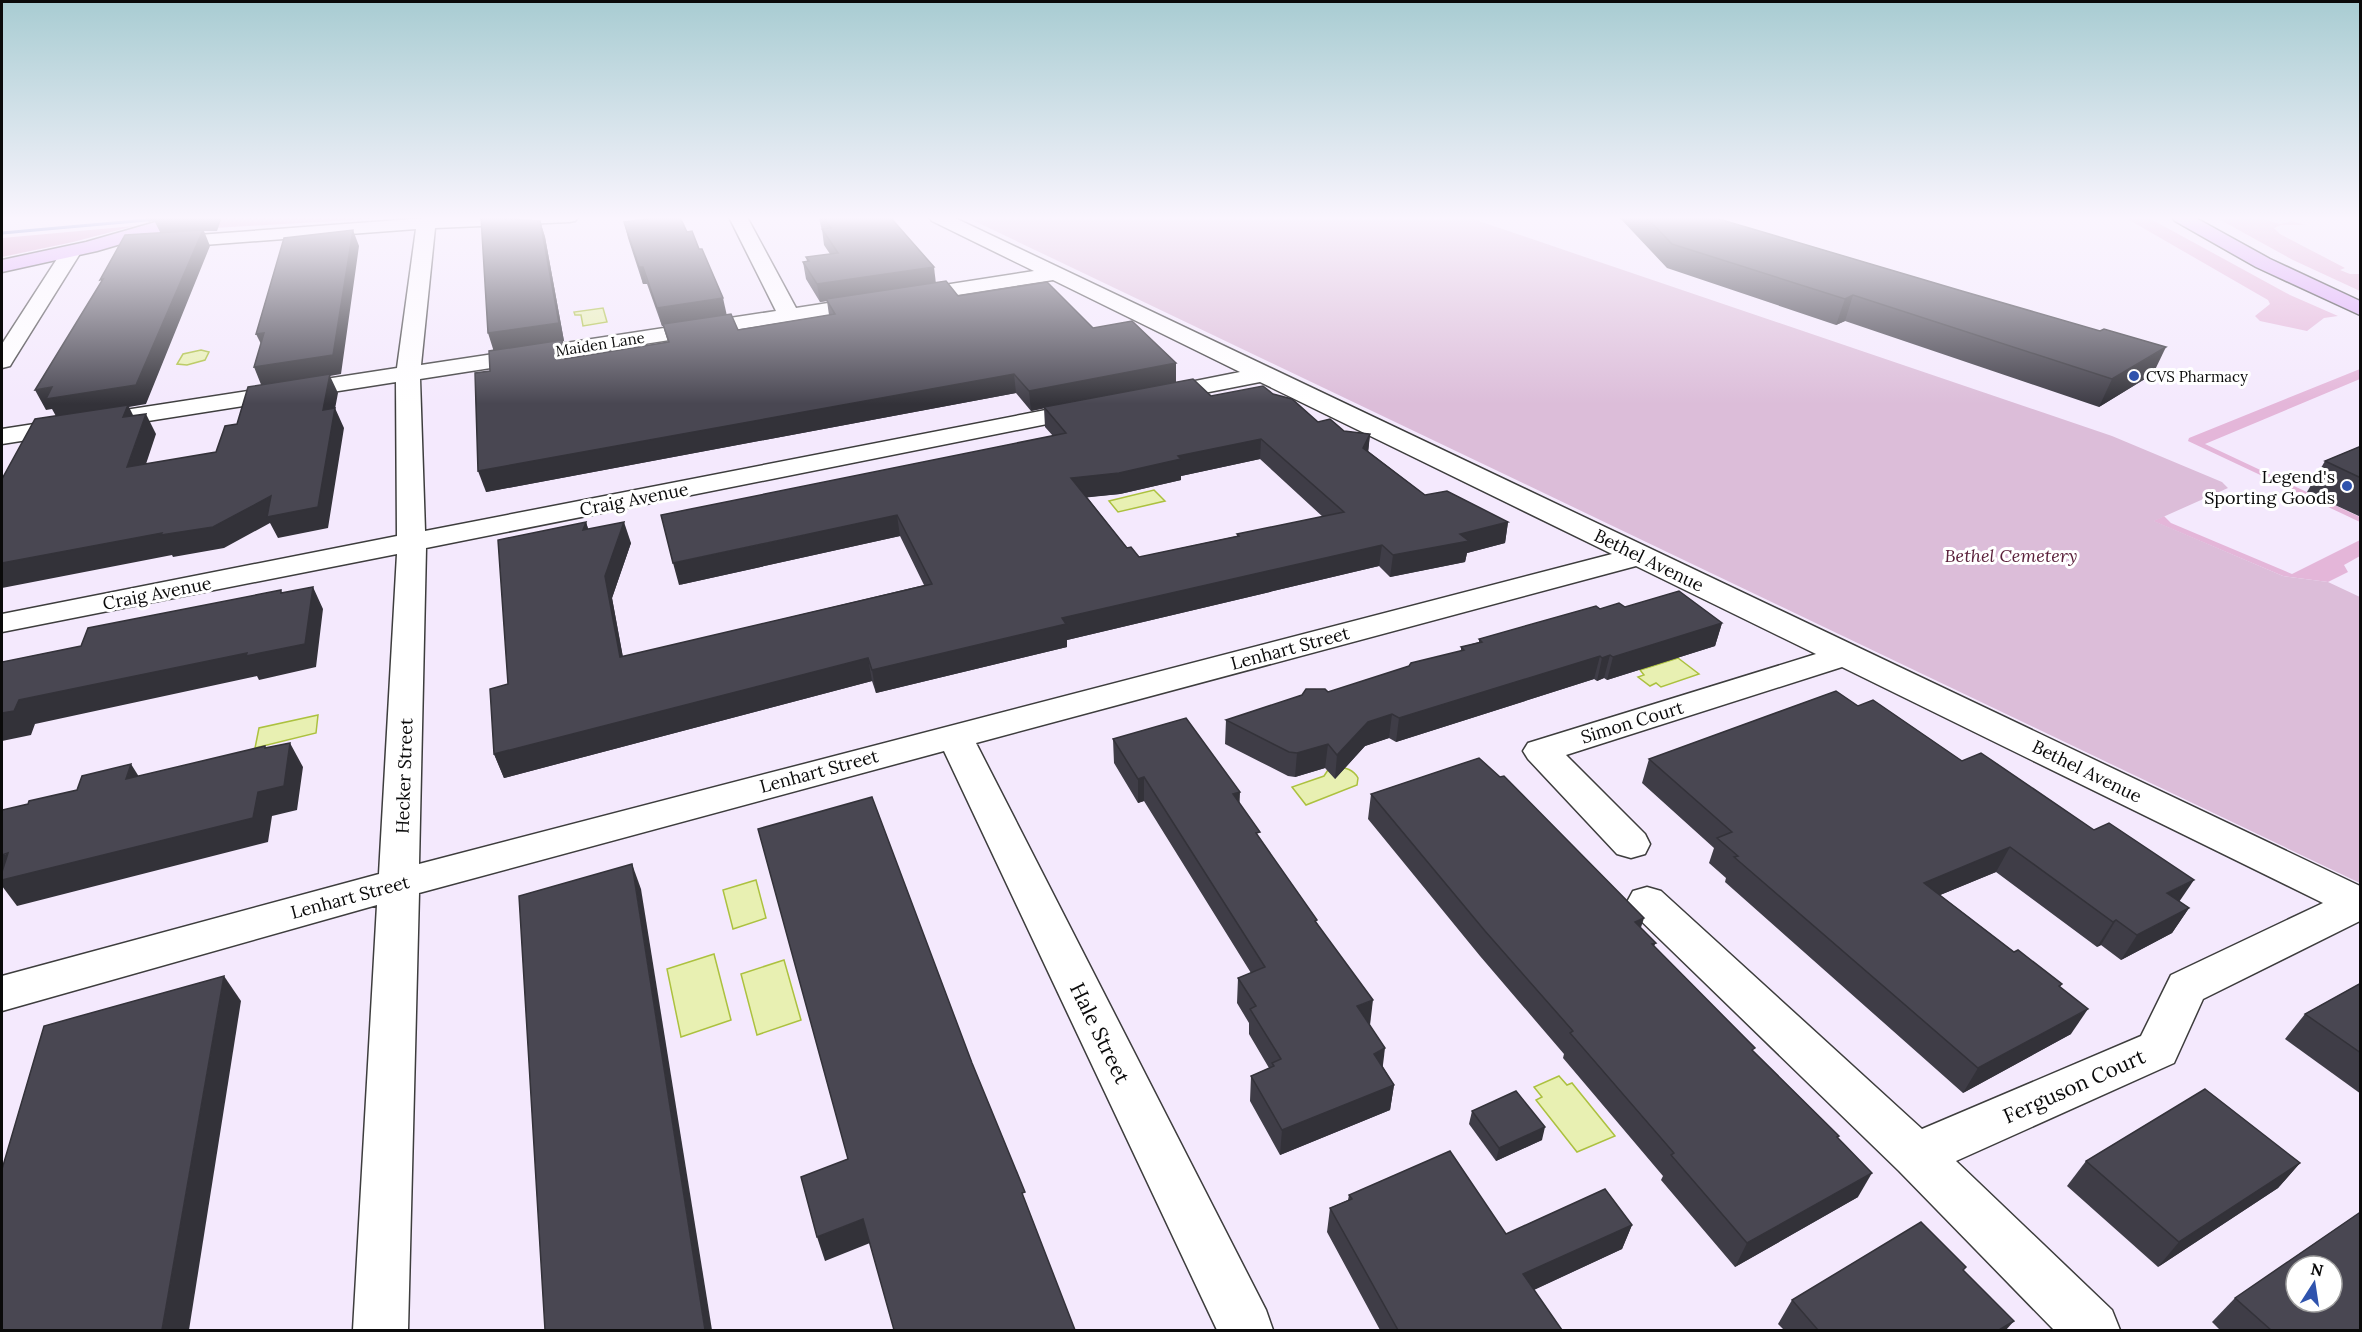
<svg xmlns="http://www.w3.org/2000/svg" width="2362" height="1332" font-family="Lora,serif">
  <rect width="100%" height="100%" fill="#f4e9fd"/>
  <g fill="#e4b6d9">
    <polygon points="2124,217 2147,217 2290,295 2338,316 2324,318 2307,331 2260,321 2255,316 2270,304 2268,300"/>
    <polygon points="2215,217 2256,217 2280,224 2292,221 2305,225 2281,225 2274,228 2280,234 2345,268 2340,270 2350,274 2360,274 2360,291 2293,260"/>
    <polygon points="2360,369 2360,379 2205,444 2360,517 2360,522 2188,441 2189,438"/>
    <polygon points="2164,516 2171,523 2292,574 2360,540 2360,556 2344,565 2348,572 2328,582 2283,576 2153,521"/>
  </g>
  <g fill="#d397c0">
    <polygon points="233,217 404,217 214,228 221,218"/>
    <polygon points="134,226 73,242 2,257 2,238"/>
  </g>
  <polygon fill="#dcbdd9" points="966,217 1467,217 2112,436 2222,482 2228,488 2154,521 2283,576 2328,582 2360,597 2360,883"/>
  <g fill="#e8f0b2" stroke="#acc13f" stroke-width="1.5">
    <polygon points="603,308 607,322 583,326 581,315 575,315 574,312"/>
    <polygon points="201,350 209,352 205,360 187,365 177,364 183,354"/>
    <polygon points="1154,490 1165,501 1118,512 1109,501"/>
    <polygon points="1678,658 1699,674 1661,687 1656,683 1650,686 1638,677 1644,675 1640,670"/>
    <polygon points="318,715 316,733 255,748 259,728"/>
    <path d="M1337 767C1346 768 1353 769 1358 778L1357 785 1306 805 1292 787 1324 776 1328 770Z"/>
    <polygon points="756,880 766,918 733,929 723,890"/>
    <polygon points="714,954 731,1020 681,1037 667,969"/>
    <polygon points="784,960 801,1020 757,1035 741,974"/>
    <polygon points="1559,1076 1567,1085 1572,1083 1615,1136 1577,1152 1536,1100 1542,1097 1534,1087"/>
  </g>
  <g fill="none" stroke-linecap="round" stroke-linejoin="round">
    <defs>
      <g id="street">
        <path d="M578 217 575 221 569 222 435 228 421 365 776 311 729 217H747L796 308 1034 271 932 221 929 217H953L2360 886V921L2203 999 2174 1063 1956 1161 2112 1310 2120 1330H2054L1899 1171 1633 913 1627 902 1633 891 1647 887 1661 891 1922 1129 2141 1036 2171 975 2323 903 1842 667 1566 755 1645 834 1650 844 1645 854 1631 858 1617 854 1528 759 1523 751 1528 743 1816 654 1636 566 976 743 1266 1310 1273 1330H1217L944 751 419 893 408 1330H353L377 905 2 1011V976L379 874 397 554 2 632V614L397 536 396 382 2 444V429L397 368 416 229 164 248 157 246 155 242 157 238 426 218ZM1053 280 1240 372 1150 390 1146 395 1150 400 1158 402 1260 382 1612 554 419 864 426 548 1087 416 1096 414 1099 409 1096 404 1087 402 425 531 420 379Z"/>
        <polygon points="71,246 78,248 81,252 13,361 10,366 2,368 2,344 64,248"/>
      </g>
      <g id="secondary">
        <polygon points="173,217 202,217 199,221 97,251 2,272 2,260 86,242"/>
        <polygon points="2172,217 2194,217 2270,259 2360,301 2360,315 2256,267 2175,221"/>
      </g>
    </defs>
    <use href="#street" stroke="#3d3d3d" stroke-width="3"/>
    <use href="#secondary" stroke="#2c2c2c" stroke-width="3"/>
    <use href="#street" fill="#fff" fill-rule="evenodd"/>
    <use href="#secondary" fill="#dca9f8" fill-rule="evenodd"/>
    <polyline stroke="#2f53ad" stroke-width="3" points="2,233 180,217"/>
  </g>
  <g fill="#3f3d47" fill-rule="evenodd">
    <path d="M819 217H890L936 283 958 296 1093 328 1176 363V382L1211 396 1273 394 1318 422 1344 431 1370 434 1368 451 1425 495 1508 522 1505 543 1467 553 1465 562 1390 577 1379 566 1067 640V647L876 693 872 681 504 778 494 754 508 684 586 522 588 529 631 543 612 598 623 657 924 585 900 536 679 585 1053 436 1045 427 1044 408 1031 411 1016 393 486 492 490 371 493 350 540 221 545 237 564 341H562L567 358 668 342 663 326H662L647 284H643L628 238 624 222 727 315 738 330 829 315 827 301 820 302 806 279 803 262 807 261 806 257 830 254 824 245 822 229 821 227ZM1260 459 1323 517 1237 534V536L1139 557 1127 548 1087 497 1120 494 1181 480V476Z"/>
    <polygon points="1619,217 1712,217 1962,291 2153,374 2099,407 1845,321 1836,325 1667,268"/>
    <polygon points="2361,446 2361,517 2307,492 2325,461"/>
    <polygon points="1625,607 1722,623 1715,646 1607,680 1604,678 1597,681 1594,679 1396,742 1389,738 1365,746 1335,779 1325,768 1295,777 1288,776 1225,744 1226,720 1328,692 1461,651 1461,647 1479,642 1479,639 1600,609"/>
    <polygon points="1858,706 1962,761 2189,908 2172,933 2121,960 2101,945 2097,947 1996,872 1940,895 2014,952 2062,984 2060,987 2071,1034 1963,1093 1725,882 1726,878 1709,863 1714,848 1642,783 1649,759"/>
    <polygon points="1113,739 1239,803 1259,838 1317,923 1370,1025 1383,1067 1394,1085 1390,1110 1280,1155 1250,1101 1251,1076 1269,1068 1249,1034 1249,1023 1237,1003 1238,978 1251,973 1144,801 1138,803 1114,763"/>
    <polygon points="1371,794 1641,928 1656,943 1654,946 1753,1051 1839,1136 1838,1138 1858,1197 1735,1267 1661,1180 1663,1176 1563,1058 1564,1054 1480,956 1368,819"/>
    <polygon points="2361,983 2361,1094 2285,1039 2305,1014"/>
    <polygon points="1472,1111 1542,1140 1496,1161 1469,1124"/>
    <polygon points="2086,1161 2300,1163 2278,1188 2158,1267 2067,1186"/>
    <polygon points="1349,1195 1506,1234 1632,1225 1622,1249 1534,1290 1562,1330 1380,1330 1327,1232 1330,1208 1348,1200"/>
    <polygon points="1963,1270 2006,1330 1784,1330 1778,1324 1792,1300"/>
    <polygon points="2235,1298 2361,1330 2220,1330 2212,1322"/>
  </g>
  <g fill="#333239">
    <polygon points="147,217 222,217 217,231 204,231 210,246 146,404 129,407 138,425 57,418 52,409 46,410 35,390 52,387 161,234 154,220 149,222"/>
    <polygon points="540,221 545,237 564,341 562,341 567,358 571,378 494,352 488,333"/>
    <polygon points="353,230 359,246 341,374 330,376 338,393 331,430 262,387 254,367"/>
    <polygon points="639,267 643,267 647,284 643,284"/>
    <polygon points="934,267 936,284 820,302 817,284"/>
    <polygon points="1853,295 1845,321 1836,325 1845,299"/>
    <polygon points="723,298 727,316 662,326 657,308"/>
    <polygon points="264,333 265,352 256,334"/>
    <polygon points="2166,347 2153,374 2099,407 2112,379"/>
    <polygon points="1176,363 1176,382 1031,411 1029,391"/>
    <polygon points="1014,374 1016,393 486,492 478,471"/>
    <polygon points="335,408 344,428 328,528 278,538 270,523 224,548 173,557 172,555 2,588 2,563"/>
    <polygon points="146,414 156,434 138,488 127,467"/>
    <polygon points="1370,434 1368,454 1363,448"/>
    <polygon points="1261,439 1260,459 1181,476 1181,480 1120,494 1072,499 1071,478"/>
    <polygon points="897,515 900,536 679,585 673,563"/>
    <polygon points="586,522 593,544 583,530"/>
    <polygon points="624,522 631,543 612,598 627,680 620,657 605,576"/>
    <polygon points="1508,522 1505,543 1467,553 1465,562 1390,577 1393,555 1460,534"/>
    <polygon points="1382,545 1379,566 1067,640 1067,647 876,693 872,670 1062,618"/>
    <polygon points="313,587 323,609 316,667 259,680 257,676 35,724 31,735 2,741 2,713 19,700"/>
    <polygon points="1722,623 1715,646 1607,680 1613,657"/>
    <polygon points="1610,655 1604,678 1597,681 1602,658"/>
    <polygon points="1600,656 1594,679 1396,742 1399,718"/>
    <polygon points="868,658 872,681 504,778 494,754"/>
    <polygon points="1392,714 1389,738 1365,746 1335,779 1337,755 1368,722"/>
    <polygon points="290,743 303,767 297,810 272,816 268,842 17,906 2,886 2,855 258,792"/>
    <polygon points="1328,744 1325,768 1295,777 1297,753"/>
    <polygon points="131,764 146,788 126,779"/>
    <polygon points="1144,777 1144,801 1138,803 1138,779"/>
    <polygon points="1240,792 1239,816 1233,794"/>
    <polygon points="2010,847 1996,872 1911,907 1924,883"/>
    <polygon points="632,864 641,889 712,1330 705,1330"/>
    <polygon points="2194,880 2177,905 2167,893"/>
    <polygon points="2189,908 2172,933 2121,960 2137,935"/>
    <polygon points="1644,918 1636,943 1635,922"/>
    <polygon points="2116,920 2101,945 2097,947 2113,922"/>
    <polygon points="224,976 241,1001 189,1330 162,1330"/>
    <polygon points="1373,1000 1370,1025 1357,1006"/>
    <polygon points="2088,1009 2071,1034 1963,1093 1978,1068"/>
    <polygon points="1385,1048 1382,1073 1374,1054"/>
    <polygon points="1394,1085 1390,1110 1280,1155 1282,1130"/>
    <polygon points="1545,1127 1542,1140 1496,1161 1499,1148"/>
    <polygon points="2300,1163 2278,1188 2158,1267 2179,1242"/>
    <polygon points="1872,1173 1858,1197 1735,1267 1747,1243"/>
    <polygon points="863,1219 870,1243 825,1261 817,1237"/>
    <polygon points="1632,1225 1622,1249 1516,1298 1523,1274"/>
    <polygon points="2014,1321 2006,1330 1999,1330"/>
  </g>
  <g fill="#494752" stroke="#333239" stroke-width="1.5" fill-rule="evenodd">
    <polygon points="481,217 540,221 559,323 488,333"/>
    <polygon points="663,217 680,217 687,232 692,231 699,249 702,249 723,298 657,308 643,267 639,267 624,222"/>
    <polygon points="823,217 890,217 934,267 817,284 803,262 809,261 806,257 838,253 822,229 831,228"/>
    <polygon points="1646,217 1712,217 1962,291 2100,331 2104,329 2166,347 2112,379 1853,295 1845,299 1672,244"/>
    <polygon points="203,230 136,385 46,399 52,387 35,390 103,279 100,280 125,235"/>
    <polygon points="353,230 333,355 254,367 264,333 256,334 284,238"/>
    <polygon points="946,281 958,296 1047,282 1093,328 1132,321 1176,363 1029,391 1014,374 478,471 475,373 490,371 489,351 562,340 565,359 669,342 663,324 731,314 738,330 835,314 826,299"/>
    <polygon points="330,374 323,410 335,408 318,507 267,517 271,496 213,527 161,535 162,533 2,563 2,479 35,419 128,405 123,417 146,414 127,467 216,452 225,426 237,424 248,387"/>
    <path d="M1193 379 1211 396 1263 386 1273 394 1292 399 1318 422 1330 419 1344 431 1370 434 1363 448 1425 495 1447 491 1508 522 1460 534 1469 541 1393 555 1382 545 1062 618 1066 624 872 670 868 658 494 754 490 689 508 684 498 540 586 522 583 530 624 522 605 576 620 657 932 584 897 515 673 563 661 515 1066 433 1044 407ZM1261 439 1344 512 1237 534 1239 536 1139 557 1131 547 1127 548 1071 478 1119 473 1181 459 1178 456Z"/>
    <polygon points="2361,446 2361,478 2325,461"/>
    <polygon points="313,587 305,644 246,656 247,653 19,700 14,711 2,713 2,662 81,646 88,628 281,590 281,593"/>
    <polygon points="1679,591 1722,623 1613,657 1610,655 1602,658 1600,656 1399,718 1392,714 1368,722 1337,755 1328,744 1297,753 1289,752 1226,720 1302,695 1306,689 1325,689 1328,692 1409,666 1411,663 1464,650 1461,647 1482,642 1479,639 1596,606 1600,609 1619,603 1625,607"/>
    <polygon points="1836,691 1858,706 1873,700 1962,761 1981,753 2094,830 2109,823 2194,880 2167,893 2189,908 2137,935 2116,920 2113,922 2010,847 1924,883 2014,952 2018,950 2062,984 2059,986 2088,1009 1978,1068 1734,857 1738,856 1717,838 1732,832 1649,759"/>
    <polygon points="1186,718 1240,792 1233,794 1260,832 1256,833 1317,920 1315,921 1373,1000 1357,1006 1385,1048 1374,1054 1394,1085 1282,1130 1251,1076 1274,1066 1272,1063 1281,1059 1250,1009 1256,1006 1238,978 1265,967 1144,777 1138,779 1113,739"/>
    <polygon points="290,743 284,786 258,792 253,818 2,880 2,872 8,853 2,855 2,810 28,804 29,801 77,790 82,776 131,764 126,779 265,746 265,748"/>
    <polygon points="1479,758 1500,777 1504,776 1644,918 1635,922 1656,943 1652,944 1755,1048 1752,1050 1839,1136 1837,1137 1872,1173 1747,1243 1671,1155 1674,1153 1570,1033 1573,1031 1485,931 1371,794"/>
    <polygon points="872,797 972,1063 1025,1192 1022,1193 1075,1330 894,1330 863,1219 817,1237 801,1177 848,1159 758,829"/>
    <polygon points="632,864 705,1330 545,1330 519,896"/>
    <polygon points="224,976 162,1330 2,1330 2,1169 44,1026"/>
    <polygon points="2361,983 2361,1053 2305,1014"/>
    <polygon points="2205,1089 2300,1163 2179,1242 2086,1161"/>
    <polygon points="1516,1091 1545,1127 1499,1148 1472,1111"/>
    <polygon points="1450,1151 1506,1234 1605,1189 1632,1225 1523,1274 1562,1330 1398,1330 1330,1208 1352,1199 1349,1195"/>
    <path d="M2359 1213 2361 1214V1330H2271L2235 1298ZM2296 1266H2332V1302H2296Z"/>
    <polygon points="1921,1222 1966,1267 1963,1270 2014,1321 1999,1330 1818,1330 1792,1300"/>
  </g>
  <linearGradient id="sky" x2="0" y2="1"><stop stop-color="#a8ccd2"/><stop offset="0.54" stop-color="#faf5fe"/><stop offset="1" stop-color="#faf5fe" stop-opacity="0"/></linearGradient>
  <rect width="2362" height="404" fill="url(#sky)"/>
  <g fill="#2f53ad" stroke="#fff" stroke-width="2">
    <circle cx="2134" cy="376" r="6"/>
    <circle cx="2347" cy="486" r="6"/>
  </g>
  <g text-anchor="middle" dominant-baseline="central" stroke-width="6" stroke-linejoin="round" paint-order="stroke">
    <g font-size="15" fill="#0a0a0a" stroke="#fff">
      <text transform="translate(600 344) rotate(-9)">Maiden Lane</text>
    </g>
    <g font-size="15" fill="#0a0a0a" stroke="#fff" text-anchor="start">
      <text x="2146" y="376">CVS Pharmacy</text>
    </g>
    <g font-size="18" fill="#0a0a0a" stroke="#fff" text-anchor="end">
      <text x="2335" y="476">Legend's<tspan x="2335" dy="21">Sporting Goods</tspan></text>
    </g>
    <g font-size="18" fill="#0a0a0a" stroke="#fff">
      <text transform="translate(634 499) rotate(-11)">Craig Avenue</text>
      <text transform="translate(1649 560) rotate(26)">Bethel Avenue</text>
      <text transform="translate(157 593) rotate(-11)">Craig Avenue</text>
      <text transform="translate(1290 648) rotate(-15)">Lenhart Street</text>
      <text transform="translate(1632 722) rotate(-17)">Simon Court</text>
      <text transform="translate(819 771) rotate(-15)">Lenhart Street</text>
      <text transform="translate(2087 771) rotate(26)">Bethel Avenue</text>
      <text transform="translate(404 776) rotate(-88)">Hecker Street</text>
      <text transform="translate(350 897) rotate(-15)">Lenhart Street</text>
    </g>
    <g font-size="18" font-style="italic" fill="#5b213b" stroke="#fff">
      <text x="2011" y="555">Bethel Cemetery</text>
    </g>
    <g font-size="21" fill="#0a0a0a" stroke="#fff">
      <text transform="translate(1100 1033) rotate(64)">Hale Street</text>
      <text transform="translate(2074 1086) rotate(-24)">Ferguson Court</text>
    </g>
  </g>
  <rect width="2362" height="1332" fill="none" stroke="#0a0a0a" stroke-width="6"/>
  <g transform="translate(2314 1284) rotate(12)"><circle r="28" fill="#ffffff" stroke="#9d9d9d" stroke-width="1.5"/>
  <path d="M0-4.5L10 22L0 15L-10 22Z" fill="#2f53ad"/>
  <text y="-9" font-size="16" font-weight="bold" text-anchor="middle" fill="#0a0a0a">N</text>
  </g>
</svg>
